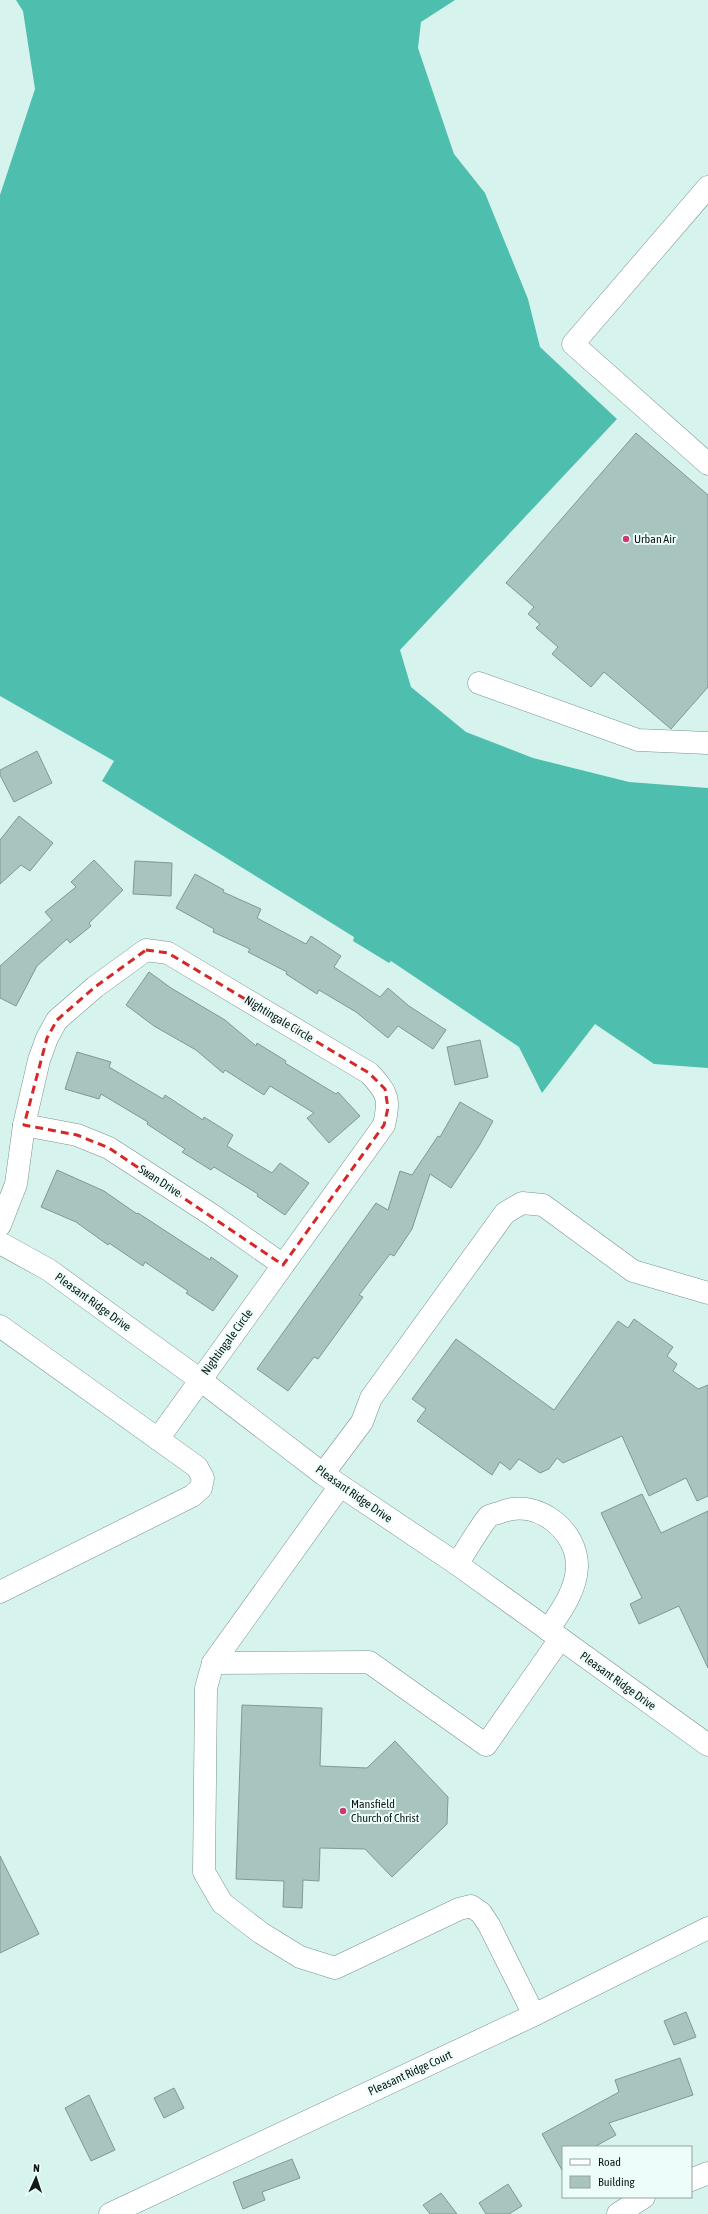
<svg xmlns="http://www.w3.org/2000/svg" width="708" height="2214" font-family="'Asap Condensed',sans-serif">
  <rect width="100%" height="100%" fill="#d7f3ed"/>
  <polygon fill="#4ebfae" points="16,0 455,0 421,22 418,48 454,154 485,193 528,299 540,347 617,419 400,650 411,687 466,732 533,758 629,782 708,788 708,1068 654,1064 595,1024 542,1093 519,1047 391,961 389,963 353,941 354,937 102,781 114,761 0,696 0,195 35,89 23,11"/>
  <g fill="#a8c4bf" stroke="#7f9994">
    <polygon points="636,433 708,495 708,687 671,729 604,672 591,687 552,654 558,647 536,628 540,624 528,614 534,607 506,583"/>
    <polygon points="37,751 52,783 14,802 0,775 0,770"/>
    <polygon points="19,816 53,843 30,871 21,865 0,884 0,840"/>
    <polygon points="94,860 123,890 89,923 91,926 70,943 67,939 37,966 16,1006 0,998 0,966 52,920 45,912 76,887 71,882"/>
    <polygon points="135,861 172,863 171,896 133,894"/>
    <polygon points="195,874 224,890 223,892 261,909 257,918 306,944 311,936 341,956 334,967 380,997 388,988 409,1006 446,1030 433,1049 398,1026 388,1038 356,1012 319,990 317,994 286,974 287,972 248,952 250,949 213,932 214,929 176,908"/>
    <polygon points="149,972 171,988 225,1020 256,1046 257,1043 286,1061 285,1063 336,1094 338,1092 360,1116 329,1143 307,1118 314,1113 270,1086 264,1095 225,1070 223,1073 196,1050 154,1026 126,1005"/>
    <polygon points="480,1040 488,1077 455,1085 447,1047"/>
    <polygon points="77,1052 111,1062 109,1067 163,1099 165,1095 203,1120 204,1117 233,1135 227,1146 272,1173 280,1163 309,1183 285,1215 257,1196 258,1194 214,1167 211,1170 182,1152 185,1149 147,1124 148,1122 101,1094 99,1099 65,1089"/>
    <polygon points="460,1102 493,1121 479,1146 451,1188 430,1174 412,1229 394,1256 390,1254 359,1295 363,1297 318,1359 314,1357 288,1391 257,1369 376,1203 388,1210 400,1171 412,1175 438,1136 440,1137"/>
    <polygon points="57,1170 104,1191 137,1214 138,1213 210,1260 211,1257 238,1276 213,1311 186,1293 188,1291 145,1262 143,1266 109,1243 108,1245 76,1222 41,1207"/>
    <polygon points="634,1319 673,1347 667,1356 677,1364 673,1371 698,1389 708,1385 708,1496 697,1501 686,1478 649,1496 622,1436 563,1463 557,1458 549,1469 540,1473 519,1459 510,1470 500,1462 492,1475 417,1421 426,1409 412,1399 456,1339 554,1410 618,1321 628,1328"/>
    <polygon points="642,1494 661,1533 708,1511 708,1668 679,1606 639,1624 630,1604 642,1598 601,1513"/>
    <polygon points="242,1705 322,1708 320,1766 367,1768 395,1741 448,1797 447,1824 392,1877 365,1849 320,1848 319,1881 303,1880 302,1908 283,1907 284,1881 236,1879"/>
    <polygon points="0,1856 39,1934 0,1953"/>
    <polygon points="686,2012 696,2037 674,2045 664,2021"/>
    <polygon points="680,2058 693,2095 609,2123 616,2135 594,2147 563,2147 563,2172 542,2134 619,2092 615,2080"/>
    <polygon points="174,2088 184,2108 164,2118 154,2098"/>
    <polygon points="89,2095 115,2150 91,2161 65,2108"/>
    <polygon points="292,2159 300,2178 262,2192 265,2200 243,2209 233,2182"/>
    <polygon points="508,2184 522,2206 509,2214 486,2214 479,2203"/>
    <polygon points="441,2193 457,2214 430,2214 423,2205"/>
  </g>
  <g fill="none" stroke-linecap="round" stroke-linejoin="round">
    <defs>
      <g id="minor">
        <polyline points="708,187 573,344 708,464"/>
        <polyline points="479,683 638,740 708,743"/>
        <polyline points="24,1125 77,1135 109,1148 212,1215 283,1265"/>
        <path d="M0 1225 16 1184 24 1125 39 1060 47 1038 57 1020 95 987 146 950 168 953 369 1073C388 1093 390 1098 384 1125L158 1439"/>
        <polyline points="0,1243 49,1270 199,1379 323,1474 457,1564 708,1745"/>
        <polyline points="0,1326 197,1467 203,1478 201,1488 192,1496 0,1592"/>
        <polyline points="323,1474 362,1422 371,1398 505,1213 522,1203 543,1205 633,1271 708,1293"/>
        <polyline points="340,1486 213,1663 206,1688 204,1872 222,1903 261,1933 300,1957 335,1968 459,1909 471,1906 481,1913 489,1925 534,2015"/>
        <path d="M457 1564C464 1554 482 1523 489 1516 493 1514 500 1513 504 1511 538 1499 578 1531 577 1567 576 1591 561 1611 548 1630"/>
        <polyline points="213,1663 369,1662 486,1745 560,1639"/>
        <polyline points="691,2180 708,2173"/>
        <polyline points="110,2214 534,2015 708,1928"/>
        <polyline points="618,2214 644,2197"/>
      </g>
    </defs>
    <use href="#minor" stroke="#79938e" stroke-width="23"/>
    <use href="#minor" stroke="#fff" stroke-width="22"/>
  </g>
  <path fill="none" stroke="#d62828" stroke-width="3" stroke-dasharray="8 5" stroke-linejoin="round" d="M146 950 168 953 369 1073 385 1089 388 1108 384 1125 283 1265 109 1148 77 1135 24 1125 47 1038 57 1020 95 987Z"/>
  <g fill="#c83c70" stroke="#edfefa" stroke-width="1.5">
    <circle cx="626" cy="539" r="4"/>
    <circle cx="343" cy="1811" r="4"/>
  </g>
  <g text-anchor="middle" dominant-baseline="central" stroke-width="4" stroke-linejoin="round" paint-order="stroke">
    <g font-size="12" fill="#101a18" stroke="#edfefa" text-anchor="start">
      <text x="634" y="539">Urban Air</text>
      <text x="351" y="1804">Mansfield<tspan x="351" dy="14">Church of Christ</tspan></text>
    </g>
    <g font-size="12" fill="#101a18" stroke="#edfefa">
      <text transform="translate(279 1019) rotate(31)">Nightingale Circle</text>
      <text transform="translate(160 1181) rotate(33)">Swan Drive</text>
      <text transform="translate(93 1302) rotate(36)">Pleasant Ridge Drive</text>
      <text transform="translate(227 1342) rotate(-54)">Nightingale Circle</text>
      <text transform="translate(354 1494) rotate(35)">Pleasant Ridge Drive</text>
      <text transform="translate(618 1681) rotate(36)">Pleasant Ridge Drive</text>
      <text transform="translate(410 2073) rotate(-25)">Pleasant Ridge Court</text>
    </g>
  </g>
  <rect x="562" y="2146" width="130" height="52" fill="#edfefa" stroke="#95a3a0"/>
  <rect x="570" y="2159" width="20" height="6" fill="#ffffff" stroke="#95a3a0"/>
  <text x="598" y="2166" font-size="12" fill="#101a18">Road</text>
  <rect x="570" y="2176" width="20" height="12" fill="#a8c4bf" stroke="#95a3a0"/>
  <text x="598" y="2186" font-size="12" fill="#101a18">Building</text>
  <g transform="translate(36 2178) rotate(3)" stroke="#edfefa" stroke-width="3" paint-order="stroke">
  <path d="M0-3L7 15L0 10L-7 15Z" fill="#101a18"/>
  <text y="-6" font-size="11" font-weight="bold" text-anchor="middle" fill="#101a18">N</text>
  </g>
</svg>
